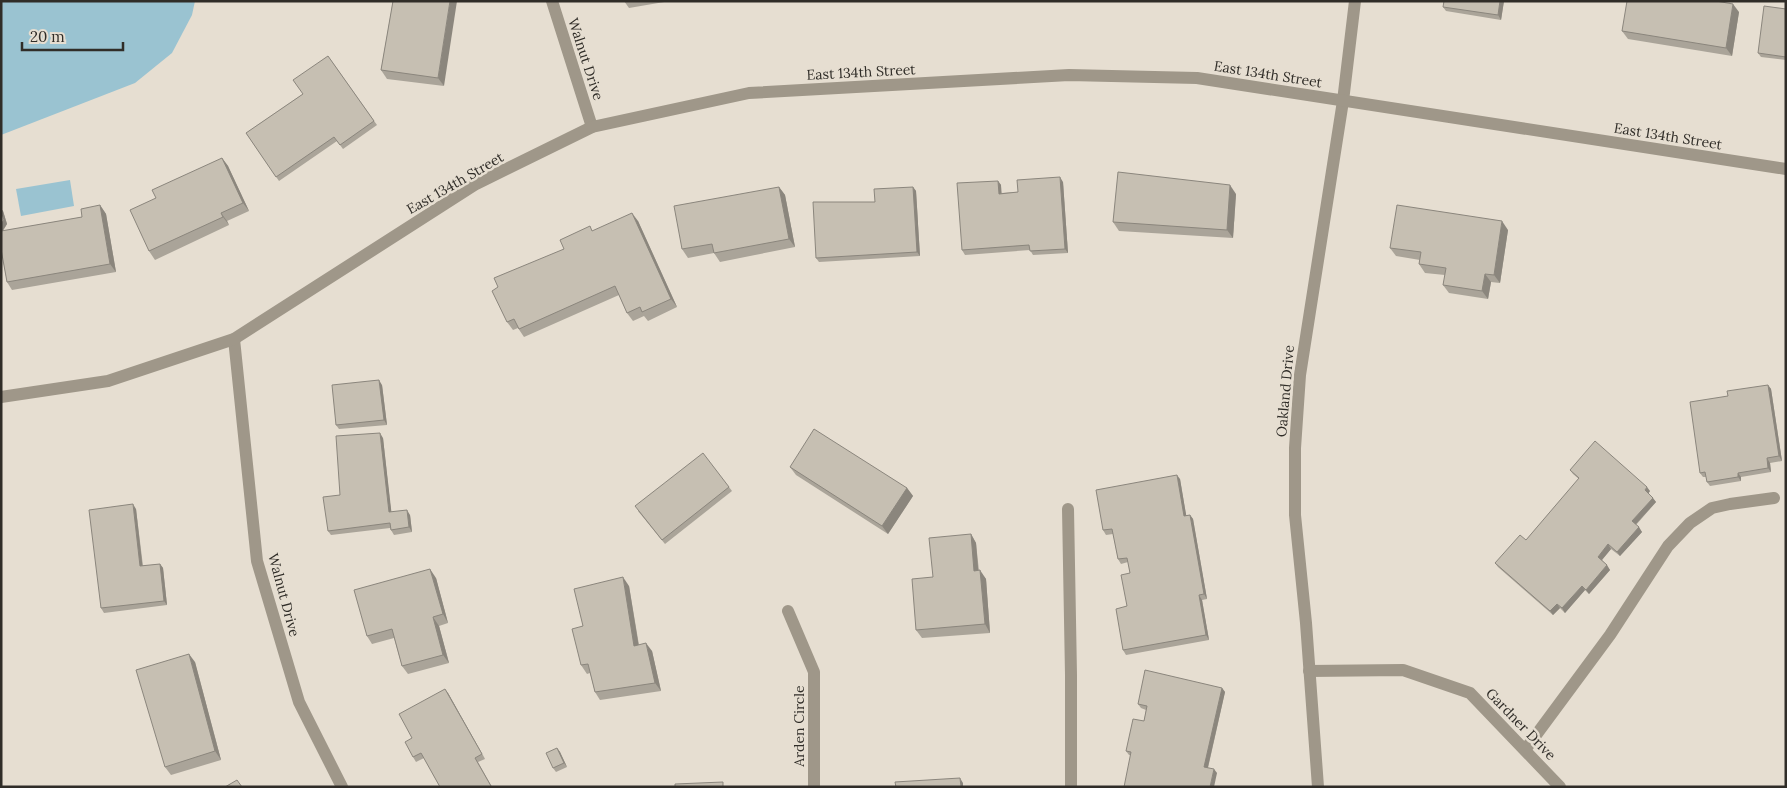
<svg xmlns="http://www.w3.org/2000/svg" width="1787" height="788" font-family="Lora,serif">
  <rect width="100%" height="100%" fill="#e6ded1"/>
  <g fill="#9ac3d1">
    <polygon points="1,1 195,1 192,15 172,53 135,83 1,135"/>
    <polygon points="70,180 74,206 21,216 16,189"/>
  </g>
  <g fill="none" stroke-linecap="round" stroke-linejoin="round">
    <g stroke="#9f9789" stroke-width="12">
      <polyline points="1068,509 1071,675 1071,787"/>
      <polyline points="1525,750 1610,635 1668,546 1690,523 1712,508 1730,504 1774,498"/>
    </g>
    <g stroke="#9f9789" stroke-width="12">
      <polyline points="552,1 592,127"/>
      <polyline points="234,339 257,561 299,702 342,787"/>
      <polyline points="788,611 814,672 814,787"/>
      <polyline points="1309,671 1403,670 1470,693 1560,787"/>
      <polyline points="1318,787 1306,623 1295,515 1295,448 1300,375 1343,101 1355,1"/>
    </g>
    <polyline stroke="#9f9789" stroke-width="12" points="1,397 108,381 234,339 476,184 592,127 749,93 1069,75 1197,78 1786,169"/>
  </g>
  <g fill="#aaa499">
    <polygon points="393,1 444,86 387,79 381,70"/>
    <polygon points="624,1 670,1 629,8"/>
    <polygon points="1504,1 1501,20 1446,11 1443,7"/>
    <polygon points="1786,9 1786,60 1761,57 1758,53"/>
    <polygon points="1739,12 1732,56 1628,39 1622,31"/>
    <polygon points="328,56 377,125 343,149 337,141 279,181 246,133 303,94"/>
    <polygon points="222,158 228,166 249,211 227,221 229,225 155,260 149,251 156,198"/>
    <polygon points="998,181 1001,185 1001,193 1018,192 1063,182 1068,253 1033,255 1030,250 965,255 962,250"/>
    <polygon points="779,187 785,195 795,247 720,262 714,253 688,258 682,249"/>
    <polygon points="913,187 916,191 920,256 819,262 816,258 875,202"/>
    <polygon points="1236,194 1233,238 1119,231 1113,222"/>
    <polygon points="100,205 106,214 116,272 12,290 7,282 1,249 1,209 3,211 7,224 3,231 82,217"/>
    <polygon points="638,221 677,307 648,321 644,316 633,321 627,313 619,295 524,337 518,328 513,330 507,322 498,287 564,249 593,231"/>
    <polygon points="1508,230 1500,283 1491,282 1488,299 1449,293 1443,285 1445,275 1425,273 1419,264 1420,260 1396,256 1390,248"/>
    <polygon points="382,385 387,425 339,429 336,425"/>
    <polygon points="1768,385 1771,389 1782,461 1770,463 1771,472 1741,477 1741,481 1710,486 1707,482 1706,477 1703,477 1700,473 1728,396"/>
    <polygon points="383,438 391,512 410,515 412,532 394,535 391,530 390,528 331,535 328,531 340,495"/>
    <polygon points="790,467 907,488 913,496 888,534 796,475"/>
    <polygon points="1570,470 1650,491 1648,493 1656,502 1636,525 1642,532 1620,556 1611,549 1602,560 1610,570 1589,594 1585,590 1565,613 1560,608 1553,615 1498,567 1495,563 1526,540 1579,479 1573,474"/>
    <polygon points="1180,479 1186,515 1190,515 1193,519 1207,599 1202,600 1209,640 1126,655 1123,650 1130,573 1128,562 1121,564 1118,559 1113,534 1106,535 1103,530"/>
    <polygon points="729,487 732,491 665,544 638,511"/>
    <polygon points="136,509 143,566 160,564 163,568 167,605 104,613 101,608"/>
    <polygon points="971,534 976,543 979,571 986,579 990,633 922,638 916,630 933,577"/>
    <polygon points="436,578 448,623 439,626 449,663 408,674 402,666 394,638 372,644 367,636"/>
    <polygon points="629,586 639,645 652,651 661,691 600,700 595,692 590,673 587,674 581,665 583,626"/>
    <polygon points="195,662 221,760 171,775 165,767"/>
    <polygon points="1222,688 1225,692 1208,768 1217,773 1129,755 1126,751 1144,721 1146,710 1141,708 1138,704"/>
    <polygon points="448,693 485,759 478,762 492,787 440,787 424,758 416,762 413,757 412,738"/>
    <polygon points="557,748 560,752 567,767 556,772 553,768"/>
  </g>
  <g fill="#8b867d">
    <polygon points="450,1 457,1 444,86 438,78"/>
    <polygon points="1500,1 1504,1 1501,20 1498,15"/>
    <polygon points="1733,4 1739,12 1732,56 1726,48"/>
    <polygon points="222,158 228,166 249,211 243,203"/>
    <polygon points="1060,177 1063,182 1068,253 1065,249"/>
    <polygon points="998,181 1001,185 1002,198 999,194"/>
    <polygon points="1230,185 1236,194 1233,238 1227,230"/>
    <polygon points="779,187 785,195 795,247 789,239"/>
    <polygon points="913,187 916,191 920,256 917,252"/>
    <polygon points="100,205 106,214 116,272 110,264"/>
    <polygon points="1,209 3,211 7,224 1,233"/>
    <polygon points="221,213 227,221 229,225 223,217"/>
    <polygon points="632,213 638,221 677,307 671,299"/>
    <polygon points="1502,221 1508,230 1500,283 1494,275"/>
    <polygon points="1485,274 1491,282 1488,299 1482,291"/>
    <polygon points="379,380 382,385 387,425 384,420"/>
    <polygon points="1768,385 1771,389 1782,461 1779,456"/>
    <polygon points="380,433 383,438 392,517 389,512"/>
    <polygon points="1767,458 1770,463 1771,472 1768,468"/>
    <polygon points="1738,473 1741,477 1741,481 1738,477"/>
    <polygon points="1177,475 1180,479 1187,520 1184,516"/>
    <polygon points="1647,487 1650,491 1648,494 1645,490"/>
    <polygon points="907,488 913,496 888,534 882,526"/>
    <polygon points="1653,498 1656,502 1635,525 1632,521"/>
    <polygon points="133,504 136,509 143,571 140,566"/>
    <polygon points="407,510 410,515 412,532 409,527"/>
    <polygon points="1190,515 1193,519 1207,599 1204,594"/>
    <polygon points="1639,527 1642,532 1620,556 1617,552"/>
    <polygon points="971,534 976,543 979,580 974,571"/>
    <polygon points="1608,544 1611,549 1601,561 1598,557"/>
    <polygon points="160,564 163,568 167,605 164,601"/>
    <polygon points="1607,565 1610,570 1589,594 1586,590"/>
    <polygon points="430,569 436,578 448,623 443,614"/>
    <polygon points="980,570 986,579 990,633 985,624"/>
    <polygon points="623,577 629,586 640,654 634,646"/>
    <polygon points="1582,586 1585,590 1565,613 1562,608"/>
    <polygon points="1199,595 1202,600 1209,640 1206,635"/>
    <polygon points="1557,604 1560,608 1553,615 1550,611"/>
    <polygon points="433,617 439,626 449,663 443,655"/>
    <polygon points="646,643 652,651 661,691 655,683"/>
    <polygon points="189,654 195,662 221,760 215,751"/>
    <polygon points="1222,688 1225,692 1207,771 1204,767"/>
    <polygon points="445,689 448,693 485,759 482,754"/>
    <polygon points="557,748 560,752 567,767 564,763"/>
    <polygon points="1214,769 1217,773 1214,787 1210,787"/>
    <polygon points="960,778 963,783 963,787 961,787"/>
  </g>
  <g fill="#c6bfb2" stroke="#8b867d">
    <polygon points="393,1 450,1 438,78 381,70"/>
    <polygon points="1444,1 1500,1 1498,15 1443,7"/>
    <polygon points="1627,1 1716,1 1733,4 1726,48 1622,31"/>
    <polygon points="1764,6 1786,9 1786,57 1758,53"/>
    <polygon points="328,56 374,121 340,145 334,137 276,177 246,133 303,94 293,80"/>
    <polygon points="222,158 243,203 221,213 223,217 149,251 130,210 156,198 152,190"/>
    <polygon points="1118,172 1230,185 1227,230 1113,222"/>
    <polygon points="1060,177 1065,249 1030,251 1029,245 962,250 957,183 998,181 999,194 1018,192 1017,180"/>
    <polygon points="779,187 789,239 714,253 712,244 682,249 674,206"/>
    <polygon points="913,187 917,252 816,258 813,202 875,202 874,189"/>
    <polygon points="100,205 110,264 7,282 1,249 1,231 82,217 81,209"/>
    <polygon points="1397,205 1502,221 1494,275 1485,274 1482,291 1443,285 1446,268 1419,264 1421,252 1390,248"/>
    <polygon points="1,211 4,220 1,224"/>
    <polygon points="632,213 671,299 642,312 640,307 627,313 615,286 519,329 514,319 507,322 492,291 498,287 494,278 564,249 560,240 590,226 592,231"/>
    <polygon points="379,380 384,420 336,425 332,385"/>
    <polygon points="1768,385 1779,456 1767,458 1768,468 1738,473 1738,477 1707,482 1705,472 1700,473 1690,402 1728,396 1727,391"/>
    <polygon points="814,429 907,488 882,526 790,467"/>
    <polygon points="380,433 389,512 407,510 409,527 391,530 390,523 328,531 323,497 340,495 336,436"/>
    <polygon points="1595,441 1647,487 1645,490 1653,498 1632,521 1639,527 1617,552 1608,544 1598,557 1607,565 1586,590 1582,586 1562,608 1557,604 1550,611 1495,563 1520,535 1526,540 1579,478 1570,470"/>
    <polygon points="703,453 729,487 662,540 635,506"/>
    <polygon points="1177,475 1184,516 1190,515 1204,594 1199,595 1206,635 1123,650 1116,609 1127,606 1121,575 1130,573 1127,558 1118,559 1112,529 1103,530 1096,490"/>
    <polygon points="133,504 140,566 160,564 164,601 101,608 89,510"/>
    <polygon points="971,534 974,571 980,570 985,624 916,630 912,579 933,577 929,538"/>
    <polygon points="430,569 443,614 433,617 443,655 402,666 392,629 367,636 354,590"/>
    <polygon points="623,577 634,646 646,643 655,683 595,692 588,664 581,665 572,629 583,626 574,589"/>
    <polygon points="189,654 215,751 165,767 136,670"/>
    <polygon points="1145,670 1222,688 1204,767 1214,769 1210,787 1124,787 1131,752 1126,751 1133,719 1144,721 1147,706 1138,704"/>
    <polygon points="445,689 482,754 475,758 491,786 489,787 440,787 421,753 413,757 405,742 412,738 399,714"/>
    <polygon points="557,748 564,763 553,768 546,753"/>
    <polygon points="960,778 961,787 896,787 895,782"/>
    <polygon points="237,780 242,787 225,787"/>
    <polygon points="723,782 723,787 675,787 675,784"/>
  </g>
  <g text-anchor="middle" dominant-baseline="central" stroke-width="5" stroke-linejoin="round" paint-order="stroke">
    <g font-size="14" fill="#302d28" stroke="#e6ded1">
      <text transform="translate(586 59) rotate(72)">Walnut Drive</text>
      <text transform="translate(861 72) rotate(-3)">East 134th Street</text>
      <text transform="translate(1268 74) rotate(9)">East 134th Street</text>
      <text transform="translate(1668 136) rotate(9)">East 134th Street</text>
      <text transform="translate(455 183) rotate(-30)">East 134th Street</text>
      <text transform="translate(1285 391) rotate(-85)">Oakland Drive</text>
      <text transform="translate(284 595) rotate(75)">Walnut Drive</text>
      <text transform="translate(1521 724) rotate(46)">Gardner Drive</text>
      <text transform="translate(799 726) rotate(-90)">Arden Circle</text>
    </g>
  </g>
  <rect width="1787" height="788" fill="none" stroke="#302d28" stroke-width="5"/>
  <path d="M22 42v8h101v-8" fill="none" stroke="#302d28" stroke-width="2.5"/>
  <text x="30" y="42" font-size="15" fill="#302d28" stroke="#e6ded1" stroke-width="4" paint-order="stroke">20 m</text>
</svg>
